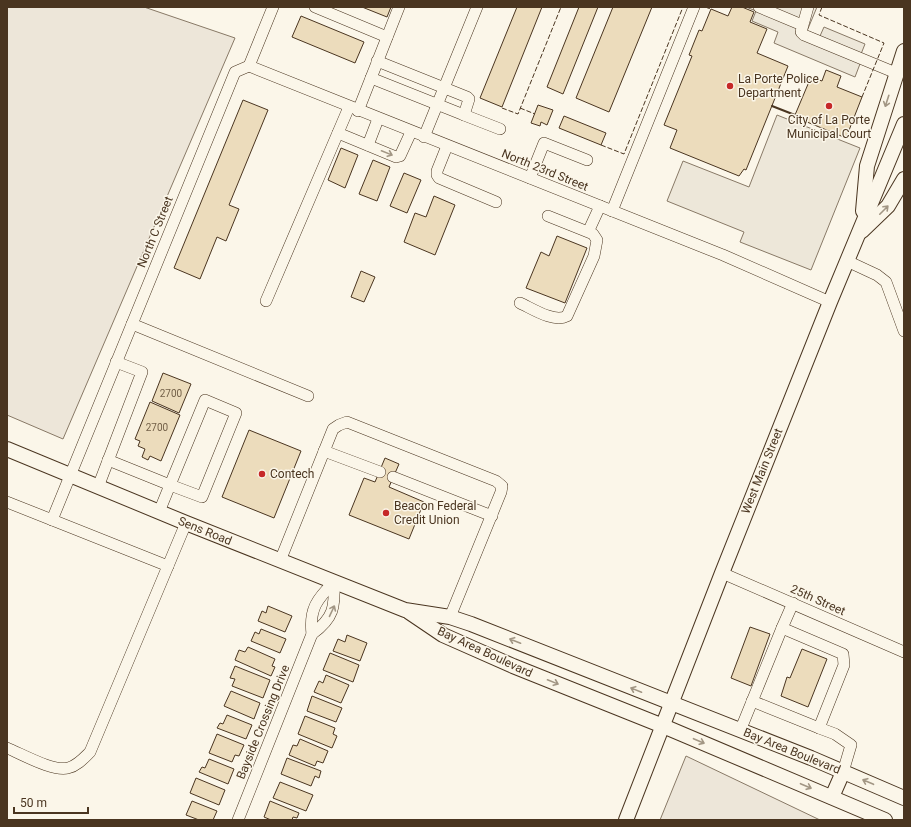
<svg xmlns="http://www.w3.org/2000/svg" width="911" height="827" font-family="Roboto,sans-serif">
  <rect width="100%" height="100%" fill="#fbf6e9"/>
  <g fill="#ede6d9" stroke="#887966">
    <polygon points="7,7 144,7 235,38 63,439 7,415"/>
    <polygon points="686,756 820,820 660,820"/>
  </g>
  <g fill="#ede7d9" stroke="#887966">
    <polygon points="746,7 817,7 807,31 820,36 824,27 865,44 861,54 863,56 855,77 774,43 778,32 752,21 756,11"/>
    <polygon points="777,115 860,148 811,270 740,242 744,232 667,201 683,161 749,187"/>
  </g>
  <g fill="#ecdcbc" stroke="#4a3520">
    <polygon points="362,7 391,7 387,17"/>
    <polygon points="517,7 542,7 502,107 480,98"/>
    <polygon points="579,7 598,7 563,94 547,87"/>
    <polygon points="613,7 652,7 609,112 576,98"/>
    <polygon points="732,7 742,7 754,12 750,22 767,29 757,53 788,66 746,170 744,169 739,176 670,148 677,130 664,125 692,56 689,55 699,30 702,31 711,9 728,16"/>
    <polygon points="301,16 364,42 355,63 292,37"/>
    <polygon points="826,70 841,76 837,87 862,97 846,138 807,122 807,120 795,115 811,77 822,81"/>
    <polygon points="243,100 268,110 229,205 239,209 226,241 217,237 200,279 174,268"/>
    <polygon points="538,105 553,110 547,125 541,122 540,126 531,123"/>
    <polygon points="564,116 606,133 601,145 559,128"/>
    <polygon points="341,148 358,155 345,188 328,180"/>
    <polygon points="373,160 390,167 377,201 359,194"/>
    <polygon points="404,173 421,180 407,213 390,206"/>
    <polygon points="434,196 455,205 435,255 404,242 415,213 426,217"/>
    <polygon points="557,236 587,248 565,303 526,288 541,252 549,256"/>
    <polygon points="361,271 375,277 364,302 351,297"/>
    <polygon points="163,373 191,384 179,413 152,401"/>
    <polygon points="150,402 180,415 161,461 150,456 148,460 142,457 145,449 138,446 140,441 135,439"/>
    <polygon points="249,430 301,451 274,518 222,497"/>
    <polygon points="385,458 399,464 389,487 424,502 409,539 349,515 364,478 375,482"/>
    <polygon points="268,606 292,616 285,632 258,621 262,611 266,613"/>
    <polygon points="750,627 770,634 751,686 731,678"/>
    <polygon points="261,629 286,639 280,653 251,641 255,632 259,634"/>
    <polygon points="347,635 367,643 360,661 333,651 338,639 345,642"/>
    <polygon points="248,647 275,659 272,666 275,667 271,676 235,660 239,650 245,652"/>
    <polygon points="802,649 827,659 808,707 781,696 787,677 790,678"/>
    <polygon points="330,653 359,665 353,682 323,670"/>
    <polygon points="235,666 270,680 263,698 232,686 235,679 230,678"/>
    <polygon points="326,675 349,685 341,703 314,692 319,681 323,683"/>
    <polygon points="231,691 260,703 254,719 224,706"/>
    <polygon points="312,696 342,708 336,722 307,711"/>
    <polygon points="227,715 252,725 246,739 217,728 220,723 223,724"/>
    <polygon points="305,716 335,728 333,734 337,736 332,748 298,734"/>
    <polygon points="217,734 244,745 239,756 235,755 232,762 209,753"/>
    <polygon points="300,739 328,751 323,763 317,761 315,766 289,755 293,745 297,746"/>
    <polygon points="287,758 321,771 319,778 315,776 311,786 281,774"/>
    <polygon points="209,759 234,769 228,784 199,772 202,767 205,768"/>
    <polygon points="196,778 225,790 219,805 190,793"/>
    <polygon points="280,782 313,795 306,811 273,798"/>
    <polygon points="192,801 217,811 213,820 199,820 186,815"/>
    <polygon points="270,801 299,813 297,818 293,817 292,820 271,820 264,817"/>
  </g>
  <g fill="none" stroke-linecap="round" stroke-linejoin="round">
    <defs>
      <g id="minor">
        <polyline points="315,7 387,37"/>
        <polyline points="759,7 802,25"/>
        <polyline points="808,7 801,32 804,35 896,73"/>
        <polyline points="377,61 467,97 469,99 464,115 500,129"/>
        <polyline points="249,66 723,255 830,302"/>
        <polyline points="371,78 464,115"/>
        <polyline points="358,111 399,7"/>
        <polyline points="338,133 396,157 400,156 411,132"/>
        <polyline points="424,137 477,7"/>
        <polyline points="368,145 378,119"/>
        <polyline points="447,146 437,171 437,175 439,178 496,202"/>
        <polyline points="530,178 544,143 587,160"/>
        <polyline points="612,211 694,7"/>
        <polyline points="589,230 600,206"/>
        <polyline points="847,261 877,275 886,282 904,331"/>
        <polyline points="266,301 349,107"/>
        <path d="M520 303C533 309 554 323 567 316L594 256 597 240 593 234 548 216"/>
        <polyline points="132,324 308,396"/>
        <polygon points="205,400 236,413 202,497 170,485"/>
        <polyline points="324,451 380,472"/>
        <polyline points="108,460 170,485 159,512"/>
        <polyline points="393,477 492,516"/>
        <polyline points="98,487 142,372 116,362"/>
        <polyline points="7,502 168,566"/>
        <polyline points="52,520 235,72 249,66 273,7"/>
        <polyline points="280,561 333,429 339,425 347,422 496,481 502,486 501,492 450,617"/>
        <polyline points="722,573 904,652"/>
        <polyline points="782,628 793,603"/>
        <path d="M312 634C334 618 335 607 334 582"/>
        <polyline points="752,701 819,728"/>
        <polyline points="740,731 782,628 843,654 844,665 819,728 835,734 851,745 843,772"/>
        <path d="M7 748C22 754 53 772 68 768 77 766 84 758 90 752L186 523"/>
        <path d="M238 820 312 634C309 609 317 599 334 582"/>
      </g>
      <g id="major">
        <polyline points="863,211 867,166 904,51"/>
        <polyline points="862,231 888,206 904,179"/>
        <polyline points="7,449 186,523 405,610 450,617 471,624 811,758 904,798"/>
        <polyline points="409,612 443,635 513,666 663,726 885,820"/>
        <polyline points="832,797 843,772"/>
        <polyline points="626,820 722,573 830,302 904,124"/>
      </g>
    </defs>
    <use href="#minor" stroke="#4a3520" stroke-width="12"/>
    <use href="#major" stroke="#4a3520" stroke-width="16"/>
    <use href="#minor" stroke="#fbf6e9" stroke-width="11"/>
    <use href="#major" stroke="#fbf6e9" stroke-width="14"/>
    <g stroke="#4a3520" stroke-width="1" stroke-dasharray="5 2" stroke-linecap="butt">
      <polyline points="705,7 711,9"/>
      <polyline points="822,7 819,15 884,43 862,97"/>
      <polyline points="502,108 518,114 561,7"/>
      <polyline points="520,108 535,114"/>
      <polyline points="601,145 624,154 683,7"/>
    </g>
    <polyline stroke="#4a3520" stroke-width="2" points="772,106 795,115"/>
  </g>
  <defs><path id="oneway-shaft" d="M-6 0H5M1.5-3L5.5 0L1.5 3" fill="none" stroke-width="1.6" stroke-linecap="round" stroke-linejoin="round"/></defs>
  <g stroke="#a29684">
    <use href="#oneway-shaft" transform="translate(887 101) rotate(108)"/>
    <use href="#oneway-shaft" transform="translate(387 153) rotate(22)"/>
    <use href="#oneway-shaft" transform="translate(884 210) rotate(-45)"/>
    <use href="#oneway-shaft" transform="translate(332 611) rotate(-65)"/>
    <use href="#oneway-shaft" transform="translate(515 641) rotate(-159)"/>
    <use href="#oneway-shaft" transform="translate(553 682) rotate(22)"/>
    <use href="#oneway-shaft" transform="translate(636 690) rotate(-158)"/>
    <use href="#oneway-shaft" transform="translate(699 741) rotate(23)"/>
    <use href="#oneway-shaft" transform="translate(868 782) rotate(-157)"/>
    <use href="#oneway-shaft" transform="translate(806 786) rotate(23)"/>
  </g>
  <g fill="#c62828" stroke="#fbf6e9" stroke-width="1.5">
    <circle cx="730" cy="86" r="4"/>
    <circle cx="829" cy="106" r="4"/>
    <circle cx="262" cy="474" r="4"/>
    <circle cx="386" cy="513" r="4"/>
  </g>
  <g text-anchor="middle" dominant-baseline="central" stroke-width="3" stroke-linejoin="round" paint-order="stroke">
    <g font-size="10" fill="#725f47">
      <text x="171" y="393">2700</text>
      <text x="157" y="427">2700</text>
    </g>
    <g font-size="12" fill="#4a3520" stroke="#fbf6e9" text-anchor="start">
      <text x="738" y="79">La Porte Police<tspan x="738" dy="14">Department</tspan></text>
      <text x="829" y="120" text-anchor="middle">City of La Porte<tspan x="829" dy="14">Municipal Court</tspan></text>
      <text x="270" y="474">Contech</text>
      <text x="394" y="506">Beacon Federal<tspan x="394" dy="14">Credit Union</tspan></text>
    </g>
    <g font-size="12" fill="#4a3520" stroke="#fbf6e9">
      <text transform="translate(545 170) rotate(22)">North 23rd Street</text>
      <text transform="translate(155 232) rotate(-68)">North C Street</text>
      <text transform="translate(762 471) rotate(-68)">West Main Street</text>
      <text transform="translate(205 531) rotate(22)">Sens Road</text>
      <text transform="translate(818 600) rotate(24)">25th Street</text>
      <text transform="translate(485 652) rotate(25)">Bay Area Boulevard</text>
      <text transform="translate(263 722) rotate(-68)">Bayside Crossing Drive</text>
      <text transform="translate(792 751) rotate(22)">Bay Area Boulevard</text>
    </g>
  </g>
  <rect width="911" height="827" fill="none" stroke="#4a3520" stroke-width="16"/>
  <path d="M14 807v6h74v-6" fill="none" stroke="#4a3520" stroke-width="2"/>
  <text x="20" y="807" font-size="12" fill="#4a3520" stroke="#fbf6e9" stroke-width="3" paint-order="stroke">50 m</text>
</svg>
